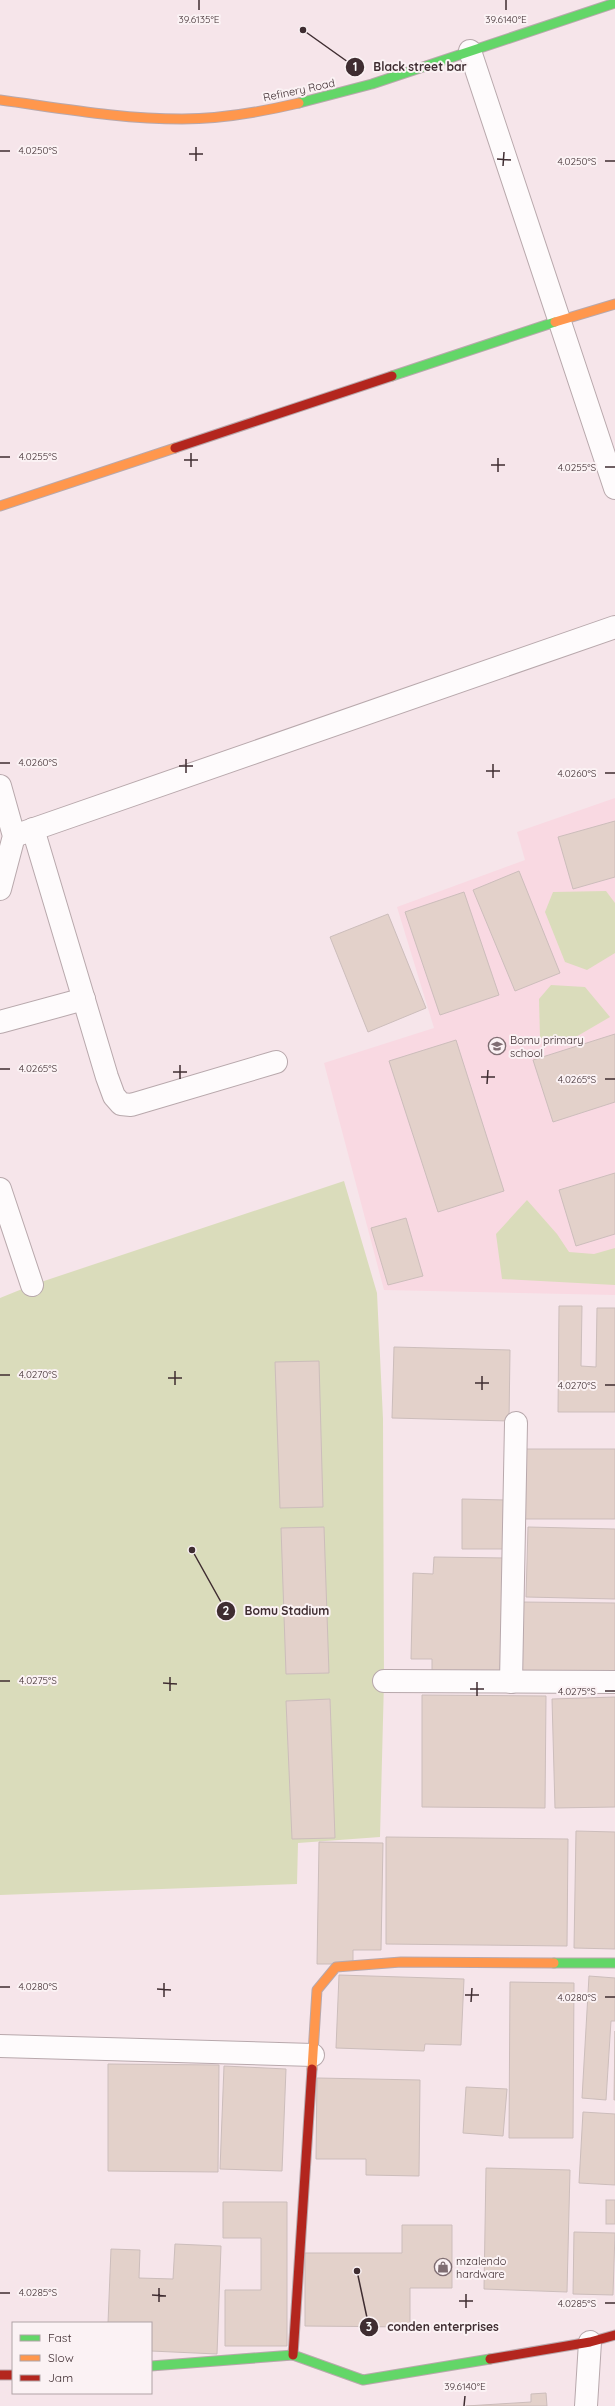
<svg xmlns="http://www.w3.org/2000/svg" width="615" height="2406" font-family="Quicksand,sans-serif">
  <rect width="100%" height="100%" fill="#f6e5ea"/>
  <polygon fill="#f9d9e2" points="615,798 615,1295 384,1290 324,1063 434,1028 397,907 525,860 517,832"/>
  <g fill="#dadcbb">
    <polygon points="606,891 615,903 615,953 587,970 565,962 545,912 553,892"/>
    <polygon points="551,985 585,987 610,1017 574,1038 540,1038 539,999"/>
    <polygon points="344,1181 377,1293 383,1419 384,1681 380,1837 298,1843 297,1884 0,1895 0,1298 32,1285"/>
    <polygon points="527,1200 557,1234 569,1252 594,1254 615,1248 615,1285 502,1279 496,1234"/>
  </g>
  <g fill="#e3d1ca" stroke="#ccbdbb">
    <polygon points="615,821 615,877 573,889 558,837"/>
    <polygon points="519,871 560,973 515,991 473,890"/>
    <polygon points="464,892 499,995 440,1015 405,912"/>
    <polygon points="388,914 426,1008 368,1032 330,937"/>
    <polygon points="615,1034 615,1102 553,1122 533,1060"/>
    <polygon points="456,1040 504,1191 438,1212 389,1061"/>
    <polygon points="615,1173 615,1234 576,1246 559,1190"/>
    <polygon points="406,1218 423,1276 388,1285 371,1228"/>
    <polygon points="559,1306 582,1306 581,1366 596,1367 597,1308 615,1308 615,1412 558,1412"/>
    <polygon points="394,1347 510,1350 509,1421 392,1418"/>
    <polygon points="319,1361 323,1507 280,1508 275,1362"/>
    <rect x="525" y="1449" width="90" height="70"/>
    <polygon points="462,1499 506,1500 505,1549 462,1549"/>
    <polygon points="324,1527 329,1673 286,1674 281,1528"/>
    <polygon points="528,1527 615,1529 615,1599 526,1597"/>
    <polygon points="434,1557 505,1558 503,1672 432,1671 432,1659 411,1659 413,1573 433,1574"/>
    <polygon points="521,1602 615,1603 615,1674 520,1673"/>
    <polygon points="422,1695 546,1696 545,1808 422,1807"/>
    <polygon points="615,1697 615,1807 555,1808 552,1699"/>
    <polygon points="330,1699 335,1838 292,1839 286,1701"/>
    <polygon points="576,1831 615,1832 615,1949 574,1948"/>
    <polygon points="386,1837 568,1839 567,1946 386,1944"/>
    <polygon points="319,1842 383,1843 381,1950 353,1950 353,1964 317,1964"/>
    <polygon points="339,1975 464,1979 461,2045 425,2044 424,2051 336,2048"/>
    <polygon points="589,1976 615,1978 615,2021 611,2021 606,2100 582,2098"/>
    <polygon points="510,1982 574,1983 573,2138 509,2138"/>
    <polygon points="615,2031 615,2100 614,2100"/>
    <polygon points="108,2064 219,2065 218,2172 108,2171"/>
    <polygon points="224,2066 286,2069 282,2171 220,2169"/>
    <polygon points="317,2078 420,2080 419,2176 366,2175 366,2159 316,2159"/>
    <polygon points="466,2087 507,2089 503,2136 463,2133"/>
    <polygon points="583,2112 615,2114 615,2185 579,2183"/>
    <polygon points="486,2168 570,2170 567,2292 484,2289"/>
    <rect x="606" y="2200" width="9" height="24"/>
    <polygon points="223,2202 287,2202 287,2346 225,2346 225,2290 261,2290 261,2238 223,2238"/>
    <polygon points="402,2225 452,2225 452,2288 410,2288 410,2327 305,2326 305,2253 402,2253"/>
    <polygon points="574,2232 615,2233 613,2295 573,2294"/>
    <polygon points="175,2244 221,2246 217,2354 151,2351 151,2323 108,2323 111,2249 140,2250 139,2278 173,2279"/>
    <polygon points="546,2393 547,2406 466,2406 531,2402 531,2394"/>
  </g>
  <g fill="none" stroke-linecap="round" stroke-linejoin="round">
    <defs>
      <g id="street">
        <polyline points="470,51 615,488"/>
        <polyline points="0,786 14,836 0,889"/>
        <polyline points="33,829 107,1077 114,1096 121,1104 131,1105 276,1062"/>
        <polyline points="14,836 615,627"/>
        <polyline points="0,1022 84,999"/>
        <polyline points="0,1189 32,1285"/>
        <polyline points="384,1681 615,1682"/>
        <polyline points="511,1682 516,1423"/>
        <polyline points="0,2046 313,2055"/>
        <polyline points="586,2406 590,2342"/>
      </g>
      <g id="fast">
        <polyline points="299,103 372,84 615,3"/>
        <polyline points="392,376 555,322"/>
        <polyline points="554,1963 615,1963"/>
        <polyline points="151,2366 293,2355 363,2380 490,2359"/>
      </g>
      <g id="slow">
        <path d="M0 100C60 108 121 119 182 119 221 119 261 112 299 103"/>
        <polyline points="555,322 615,304"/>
        <polyline points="0,506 175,448"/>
        <polyline points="312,2069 317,1990 336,1967 401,1962 554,1963"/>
      </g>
      <g id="jam">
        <polyline points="175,448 392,376"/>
        <polyline points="293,2355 312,2069"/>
        <polyline points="490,2359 590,2342 615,2335"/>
        <polyline points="0,2375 13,2375"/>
      </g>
    </defs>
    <use href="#street" stroke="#b8a8ac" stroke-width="24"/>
    <use href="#fast" stroke="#b8a8ac" stroke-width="11"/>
    <use href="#slow" stroke="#b8a8ac" stroke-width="11"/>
    <use href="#jam" stroke="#b8a8ac" stroke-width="11"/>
    <use href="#street" stroke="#fefbfc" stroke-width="22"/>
    <use href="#fast" stroke="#63d668" stroke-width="9"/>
    <use href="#slow" stroke="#ff974d" stroke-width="9"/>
    <use href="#jam" stroke="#b3261e" stroke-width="9"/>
  </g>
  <path fill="none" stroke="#3f2d31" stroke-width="1.5" d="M199 10V0M506 10V0M0 151H10M189 154H203M497 159 511 160M196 161V147M605 161H615M503 166 504 152M0 457H10M184 460H198M491 465H505M191 467V453M605 467H615M498 472V458M0 763H10M179 766H193M486 771H500M186 773V759M605 773H615M493 778V764M0 1069H10M173 1072H187M481 1077H495M180 1079V1065M605 1079H615M487 1084 488 1070M0 1375H10M168 1378H182M475 1383H489M175 1385V1371M605 1385H615M482 1390V1376M0 1681H10M163 1683 177 1684M470 1689H484M170 1691V1677M605 1691H615M477 1696V1682M0 1987H10M157 1989 171 1990M465 1995H479M164 1997V1983M605 1997H615M471 2002 472 1988M0 2293H10M152 2295 166 2296M459 2301H473M159 2302V2288M605 2303H615M466 2308V2294M464 2406 465 2396"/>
  <defs>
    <symbol id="school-ring" viewBox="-11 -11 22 22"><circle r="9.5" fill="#fbf2f4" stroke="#7f6d72" stroke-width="1.5"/><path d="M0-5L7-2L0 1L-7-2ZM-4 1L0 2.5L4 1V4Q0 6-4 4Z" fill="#7f6d72"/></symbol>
    <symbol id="shop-ring" viewBox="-11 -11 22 22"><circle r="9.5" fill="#fbf2f4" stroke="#7f6d72" stroke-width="1.5"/><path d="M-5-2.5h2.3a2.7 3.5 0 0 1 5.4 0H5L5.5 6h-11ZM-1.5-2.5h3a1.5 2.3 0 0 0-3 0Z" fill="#7f6d72"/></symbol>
  </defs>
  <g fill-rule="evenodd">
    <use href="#school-ring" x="487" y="1036" width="20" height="20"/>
    <use href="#shop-ring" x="433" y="2257" width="20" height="20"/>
  </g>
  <g text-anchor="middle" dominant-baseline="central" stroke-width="4" stroke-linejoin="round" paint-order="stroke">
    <g font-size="11" fill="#3f2d31" stroke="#fbf2f4">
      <text transform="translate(299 90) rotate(-12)">Refinery Road</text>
    </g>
    <g font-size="11" fill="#3f2d31" stroke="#fbf2f4" text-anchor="start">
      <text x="510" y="1040">Bomu primary<tspan x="510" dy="13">school</tspan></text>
      <text x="456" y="2261">mzalendo<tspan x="456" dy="13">hardware</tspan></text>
    </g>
  </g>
  <g font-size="10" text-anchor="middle" fill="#3f2d31" stroke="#fbf2f4" stroke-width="4" stroke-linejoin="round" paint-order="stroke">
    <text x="199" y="23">39.6135°E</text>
    <text x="506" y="23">39.6140°E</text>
    <text x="38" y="154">4.0250°S</text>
    <text x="577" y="165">4.0250°S</text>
    <text x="38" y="460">4.0255°S</text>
    <text x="577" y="471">4.0255°S</text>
    <text x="38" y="766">4.0260°S</text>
    <text x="577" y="777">4.0260°S</text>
    <text x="38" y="1072">4.0265°S</text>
    <text x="577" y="1083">4.0265°S</text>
    <text x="38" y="1378">4.0270°S</text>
    <text x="577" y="1389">4.0270°S</text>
    <text x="38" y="1684">4.0275°S</text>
    <text x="577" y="1695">4.0275°S</text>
    <text x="38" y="1990">4.0280°S</text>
    <text x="577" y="2001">4.0280°S</text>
    <text x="38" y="2296">4.0285°S</text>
    <text x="577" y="2307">4.0285°S</text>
    <text x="465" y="2390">39.6140°E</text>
  </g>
  <path fill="none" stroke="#3f2d31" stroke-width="1.5" d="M303 30L355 67M192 1550L226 1611M357 2271L369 2327"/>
  <g fill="#3f2d31" stroke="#fbf2f4" stroke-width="1.5">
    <circle cx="303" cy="30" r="4"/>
    <circle cx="192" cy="1550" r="4"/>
    <circle cx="357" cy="2271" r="4"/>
    <circle cx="355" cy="67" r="10"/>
    <circle cx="226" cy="1611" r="10"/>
    <circle cx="369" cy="2327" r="10"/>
  </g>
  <g font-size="12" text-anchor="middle" font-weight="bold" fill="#fff">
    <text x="355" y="71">1</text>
    <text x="226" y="1615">2</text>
    <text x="369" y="2331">3</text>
  </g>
  <g font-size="12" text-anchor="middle" font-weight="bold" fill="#3f2d31" stroke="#fbf2f4" stroke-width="4" stroke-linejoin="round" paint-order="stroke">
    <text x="420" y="71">Black street bar</text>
    <text x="287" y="1615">Bomu Stadium</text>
    <text x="443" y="2331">conden enterprises</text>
  </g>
  <rect x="12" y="2322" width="140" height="72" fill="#fbf2f4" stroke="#b0a3a6"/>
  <rect x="20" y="2335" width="20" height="6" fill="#63d668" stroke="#b0a3a6"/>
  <text x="48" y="2342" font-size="12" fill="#3f2d31">Fast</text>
  <rect x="20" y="2355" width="20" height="6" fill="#ff974d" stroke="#b0a3a6"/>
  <text x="48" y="2362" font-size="12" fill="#3f2d31">Slow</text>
  <rect x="20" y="2375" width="20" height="6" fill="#b3261e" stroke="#b0a3a6"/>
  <text x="48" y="2382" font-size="12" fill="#3f2d31">Jam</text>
</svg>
